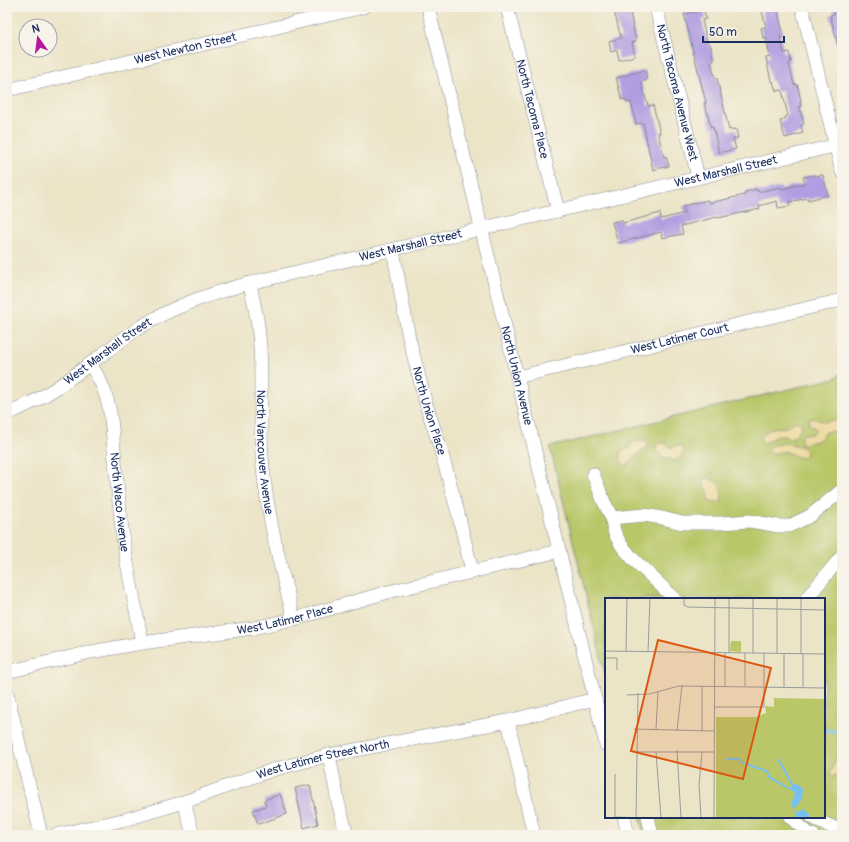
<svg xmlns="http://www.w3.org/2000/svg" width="849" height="842" font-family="Pangolin,sans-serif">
  <rect width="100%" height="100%" fill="#f7f3e8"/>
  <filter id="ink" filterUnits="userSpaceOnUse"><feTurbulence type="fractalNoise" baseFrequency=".025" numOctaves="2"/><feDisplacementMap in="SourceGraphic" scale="8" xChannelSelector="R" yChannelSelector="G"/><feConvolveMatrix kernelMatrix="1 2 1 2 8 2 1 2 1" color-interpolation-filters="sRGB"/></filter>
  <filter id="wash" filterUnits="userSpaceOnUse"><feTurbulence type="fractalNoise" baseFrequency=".012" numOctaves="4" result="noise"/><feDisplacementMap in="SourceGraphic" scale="16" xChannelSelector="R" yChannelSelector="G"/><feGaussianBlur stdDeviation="0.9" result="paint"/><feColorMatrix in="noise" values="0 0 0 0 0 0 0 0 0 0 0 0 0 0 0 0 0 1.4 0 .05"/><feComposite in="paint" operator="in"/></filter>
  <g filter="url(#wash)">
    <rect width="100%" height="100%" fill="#ece4c7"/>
    <polygon fill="#b9c769" stroke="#6a7b64" points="842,373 842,835 644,835 640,817 824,817 824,599 606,599 606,678 550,447 835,378"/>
    <g fill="#eeda9e" stroke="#84847e">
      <polygon points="812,418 826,422 833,420 841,423 842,432 831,431 826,432 819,440 804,444 801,442 801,437 804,434 812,434 816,430 814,427 809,425 809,420"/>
      <path d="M796 421 802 424C800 431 793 442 785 436H777L765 443 760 439 762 435 772 428 787 427Z"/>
      <polygon points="642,440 647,442 648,445 646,449 637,455 631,462 626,466 622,464 620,456 621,451 629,448 633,442"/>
      <polygon points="659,443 665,443 671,448 675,446 680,445 684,451 682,456 675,461 663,457 656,451 656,445"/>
      <polygon points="788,443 802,447 806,451 806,455 800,458 784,451 774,454 771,453 768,449 772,445"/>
      <path d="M707 478C710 479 715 480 717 482 722 485 723 497 721 502L713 503 708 499 709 493 703 483 705 479Z"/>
      <path d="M835 760H842V769L838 775 833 776 830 773C831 772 835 761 835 760Z"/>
    </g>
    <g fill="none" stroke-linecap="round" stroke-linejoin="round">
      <polyline stroke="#78c0f0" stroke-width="3" points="824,730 842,731"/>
    </g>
    <g id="blocks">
      <g fill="#b19de1">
        <polygon points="613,7 629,7 636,41 632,43 635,56 619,60 617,50 611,52 609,41 621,38"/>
        <polygon points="761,7 777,7 783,34 780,35 784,53 789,52 791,62 789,63 794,85 797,84 801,101 800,102 801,107 799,107 804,124 801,125 803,133 785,138 780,121 785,120 785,117 788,116 782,90 776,91 773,81 771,81 766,58 770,57 766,37 763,38 761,28 766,27"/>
        <polygon points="842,7 842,49 839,50 830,15 834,14 833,9"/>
        <polygon points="704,10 706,19 702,20 707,42 709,41 710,44 714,61 711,61 715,78 717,78 729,130 736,129 738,138 733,139 736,149 719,153 713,127 711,128 707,111 706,111 704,103 706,103 684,14"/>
        <polygon points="645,70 647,80 641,82 648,106 653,105 660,133 658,133 664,157 666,156 669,166 653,170 643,123 636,124 631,102 627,103 625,99 622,100 616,78"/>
        <polygon points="815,175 815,176 823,175 828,195 808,200 808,198 789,202 790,206 778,208 777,201 759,206 760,209 718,218 717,217 681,226 683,234 662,238 661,232 618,243 612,222 622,220 623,223 660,213 661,219 685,213 683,206 708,200 709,203 745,195 745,192 757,189 758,192 780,187 781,189 805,183 803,177"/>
        <polygon points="310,785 318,824 304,828 295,788"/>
        <polygon points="280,794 287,814 258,824 253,810 266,806 264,800"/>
      </g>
    </g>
  </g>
  <g filter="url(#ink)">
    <use href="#blocks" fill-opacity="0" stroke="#848a92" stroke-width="1"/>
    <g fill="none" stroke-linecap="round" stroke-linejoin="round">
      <defs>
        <g id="minor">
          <path id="s1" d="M428 7 606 745"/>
          <path id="s2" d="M507 7 558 211"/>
          <path id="s3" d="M656 7 698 177"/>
          <polyline points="802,7 842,172"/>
          <path id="s4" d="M7 90 363 7"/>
          <path id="s5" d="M393 250 409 338 426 404 440 447 458 513 472 571"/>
          <path id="s6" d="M250 283C252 295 255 307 257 319 264 364 259 410 262 456 266 512 280 565 294 619"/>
          <path id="s7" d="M90 364C113 397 111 422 115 460 117 486 120 512 123 538 128 573 136 608 142 643"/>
          <path id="s8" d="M517 377 842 300"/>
          <path id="s9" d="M7 414C60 393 96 356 142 326 176 305 212 293 250 283L842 144"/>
          <polyline points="593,474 604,502 612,518 613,526 615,534 622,546 633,559 675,599"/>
          <polyline points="612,518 644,515 662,518 682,523 721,523 750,521 778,526 789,526 810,516 842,490"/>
          <polyline points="806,599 842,556"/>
          <path id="s10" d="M7 672 91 652 142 643 253 628 294 619 388 592 559 551"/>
          <polyline points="7,693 41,835"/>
          <polyline points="508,721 534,835"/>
          <polyline points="329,755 338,802 347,835"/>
          <polyline points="184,802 193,835"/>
          <polyline points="624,817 628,835"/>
          <polyline points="648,817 652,835"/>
          <polyline points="790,817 808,833 813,835"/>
          <polyline points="812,817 823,823 842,831"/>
          <path id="s11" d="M56 835 127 819 184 802 272 770 329 755 508 721 595 699"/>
        </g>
      </defs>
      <use href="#minor" stroke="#848a92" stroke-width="14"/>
      <use href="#minor" stroke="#fff" stroke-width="13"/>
    </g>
  </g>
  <g text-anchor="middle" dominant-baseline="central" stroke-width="3" stroke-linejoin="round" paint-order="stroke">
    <g font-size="12" fill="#1b2f5e" stroke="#f7f3e8">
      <text stroke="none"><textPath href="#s4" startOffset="183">West Newton Street</textPath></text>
      <text stroke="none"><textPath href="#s3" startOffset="88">North Tacoma Avenue West</textPath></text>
      <text stroke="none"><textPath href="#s2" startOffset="105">North Tacoma Place</textPath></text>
      <text stroke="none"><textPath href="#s9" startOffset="767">West Marshall Street</textPath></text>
      <text stroke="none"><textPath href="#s9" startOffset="443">West Marshall Street</textPath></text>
      <text stroke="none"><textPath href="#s8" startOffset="167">West Latimer Court</textPath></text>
      <text stroke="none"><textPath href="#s9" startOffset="119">West Marshall Street</textPath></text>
      <text stroke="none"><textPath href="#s1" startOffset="379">North Union Avenue</textPath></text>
      <text stroke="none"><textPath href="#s5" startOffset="165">North Union Place</textPath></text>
      <text stroke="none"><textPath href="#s6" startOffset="170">North Vancouver Avenue</textPath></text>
      <text stroke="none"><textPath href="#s7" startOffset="143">North Waco Avenue</textPath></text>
      <text stroke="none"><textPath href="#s10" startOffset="283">West Latimer Place</textPath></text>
      <text stroke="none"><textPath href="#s11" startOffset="278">West Latimer Street North</textPath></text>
    </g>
  </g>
  <g transform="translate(605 598)">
    <rect width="220" height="220" fill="#ece4c7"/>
    <path d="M126 43H136V54L125 53ZM169 100 220 101V220H111V119H151L161 115 160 108 169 109Z" fill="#b9c769"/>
    <path d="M187 186 194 187 198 191 197 201 189 211 186 206 190 195 185 191ZM198 211 204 216V220H192L189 212 193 214Z" fill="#78c0f0"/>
    <path fill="none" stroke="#78c0f0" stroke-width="2" d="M121 161H134L137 165 162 173 164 179 185 191M173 161 187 186"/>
    <path fill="none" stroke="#989c9d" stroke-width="1" d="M79 0V7L83 9 220 12M196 0V56M0 53 220 56M21 54 22 0M43 54 45 0M124 55V0M148 55V0M172 56V0M0 60H12V72M120 88V55M140 88V55M179 89V56M198 89V56M220 90V56M22 97 44 96 74 88 220 90M109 109H159V55M29 131 109 133M51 131 53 93M72 133 77 87M97 133V88M72 152 76 220M31 154H109M51 154 56 220M10 176V220M10 219 46 220M31 220 33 95M96 220 94 187 97 154M109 220 110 0"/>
    <path fill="#de5710" fill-opacity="0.15" stroke="#de5710" stroke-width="2" d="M53 42 166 70 138 181 26 153Z"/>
    <rect width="220" height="220" fill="none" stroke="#1b2f5e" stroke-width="2"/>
  </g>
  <rect width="849" height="842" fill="none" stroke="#f7f3e8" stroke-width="24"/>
  <g transform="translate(38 38) rotate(346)"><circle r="19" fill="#f7f3e8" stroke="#9fa5b1"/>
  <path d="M0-3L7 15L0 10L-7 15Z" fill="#b5179e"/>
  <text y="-6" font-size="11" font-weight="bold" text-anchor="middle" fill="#1b2f5e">N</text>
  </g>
  <path d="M703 36v6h81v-6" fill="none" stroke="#1b2f5e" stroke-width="2"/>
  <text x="709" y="36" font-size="12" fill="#1b2f5e" stroke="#f7f3e8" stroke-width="3" paint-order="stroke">50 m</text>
</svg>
